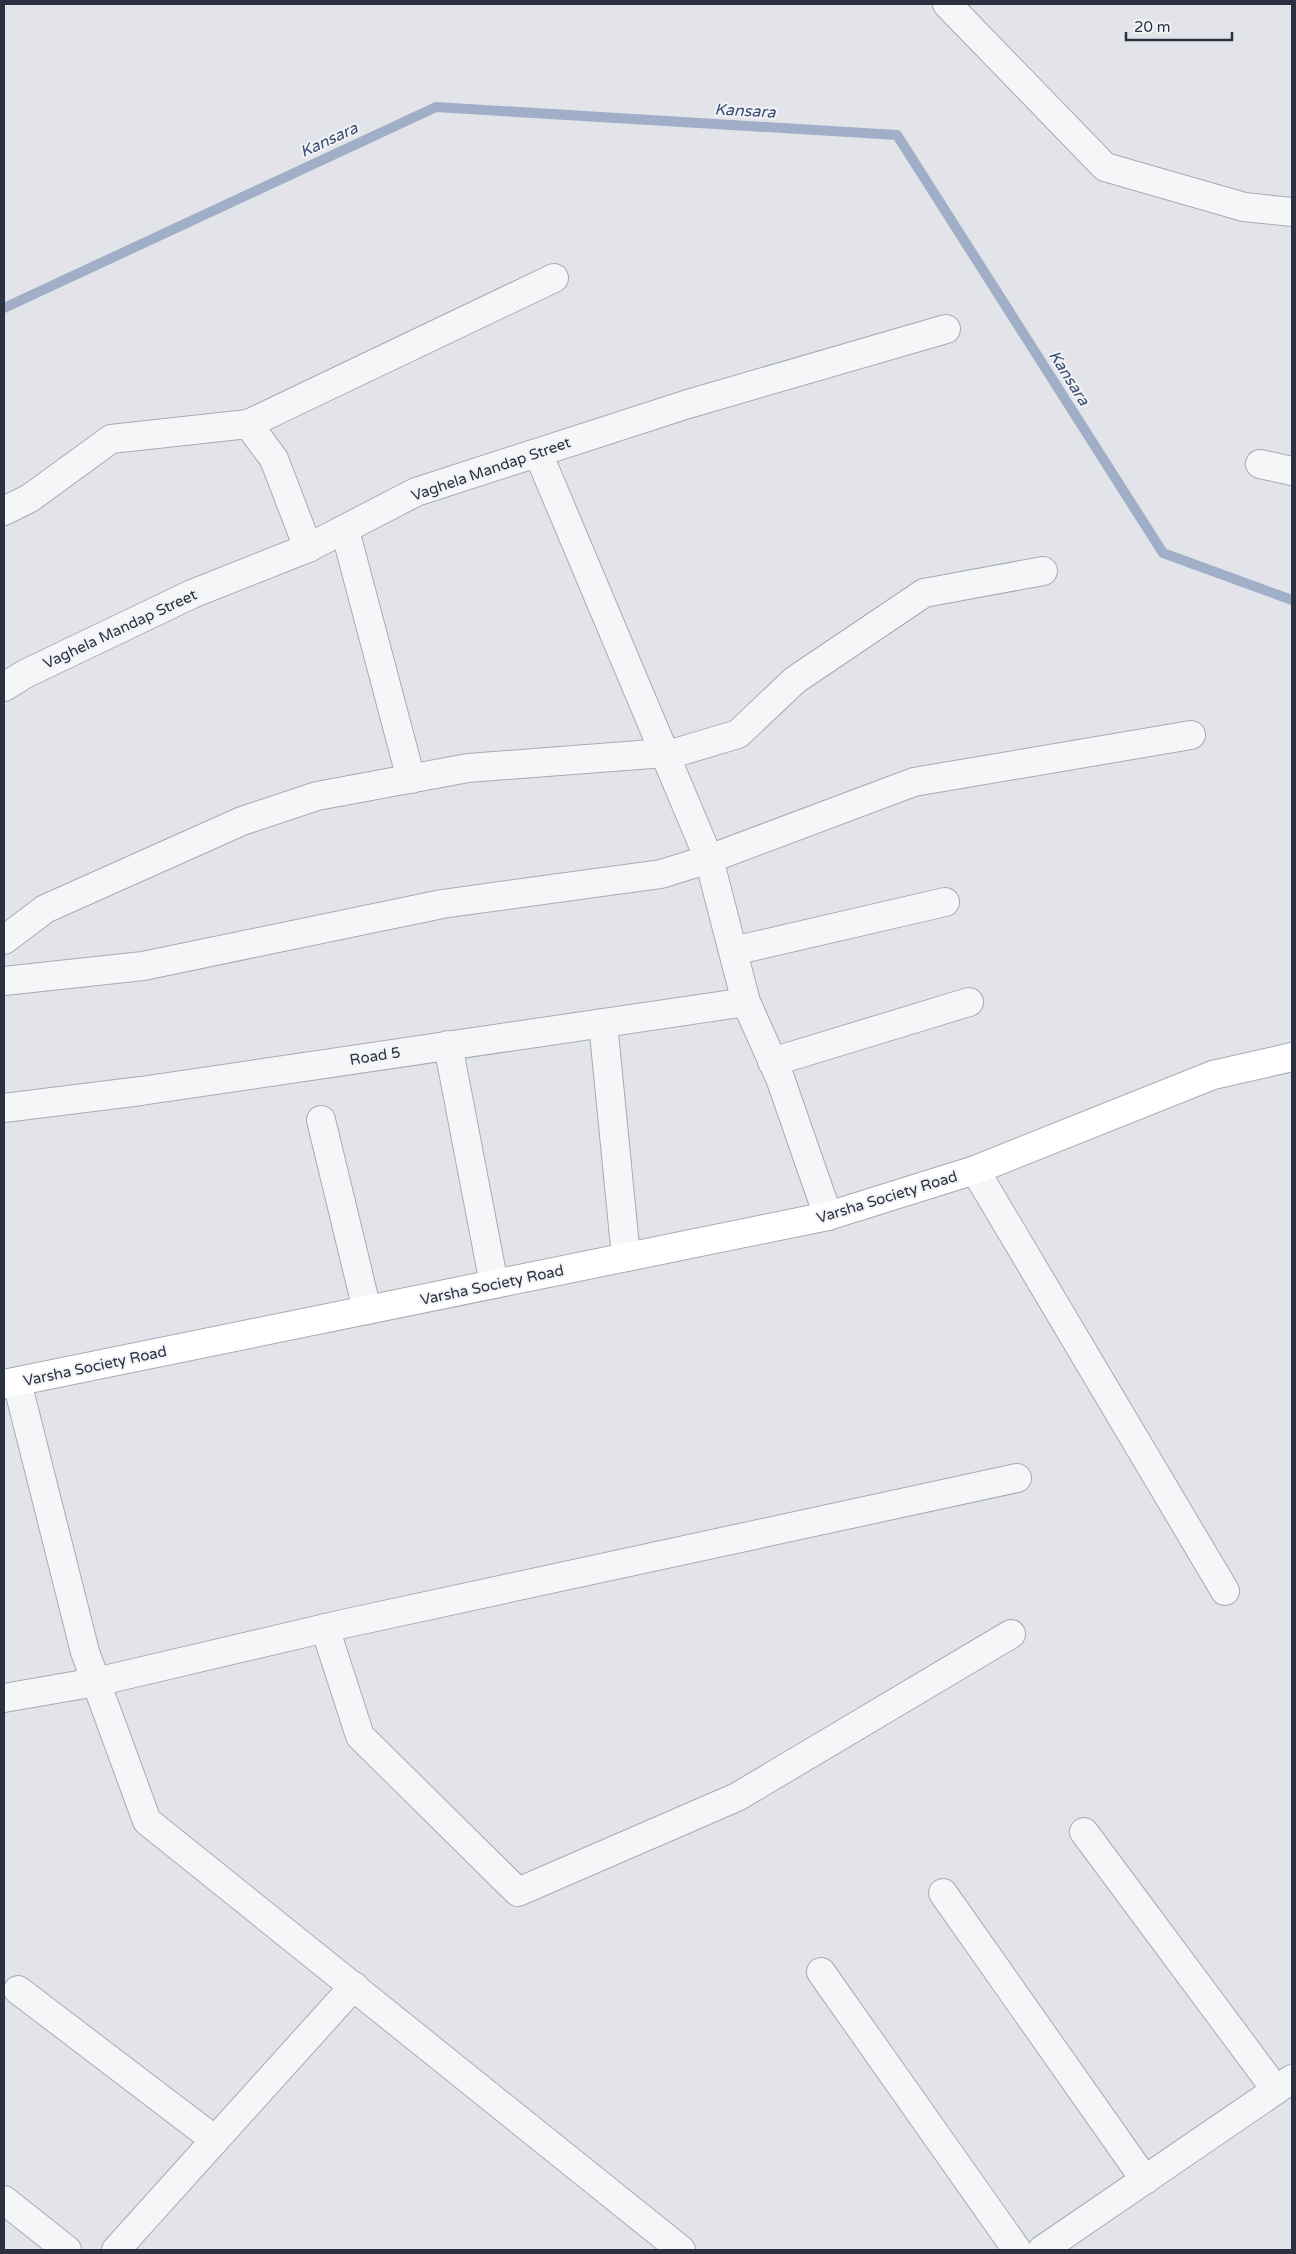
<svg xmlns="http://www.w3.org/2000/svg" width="1296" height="2254" font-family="'Varela Round',sans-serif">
  <rect width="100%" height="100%" fill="#e2e4ea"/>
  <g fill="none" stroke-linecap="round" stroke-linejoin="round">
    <polyline stroke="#a0afc7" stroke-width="10" points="4,308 436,107 897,135 1163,553 1292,600"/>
    <defs>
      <g id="street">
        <polyline points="947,4 1105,167 1244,207 1292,212"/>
        <polyline points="248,424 554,278"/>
        <polyline points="538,453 709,859 746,1002 780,1078 828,1216"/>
        <polyline points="1260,464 1292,471"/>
        <polyline points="4,511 30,498 111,439 248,424 274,459 308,548"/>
        <polyline points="345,530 411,779"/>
        <polyline points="4,687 25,674 192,594 308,548 416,492 688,404 946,329"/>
        <polyline points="4,940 45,909 242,821 317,796 468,768 678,752 738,734 795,680 924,593 1043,571"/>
        <polyline points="733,951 945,902"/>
        <polyline points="4,981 143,966 442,904 661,874 709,859 914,782 1191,735"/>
        <polyline points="603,1023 626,1257"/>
        <polyline points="448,1045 494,1284"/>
        <polyline points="772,1062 969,1002"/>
        <polyline points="4,1108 141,1091 746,1002"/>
        <polyline points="321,1120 367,1310"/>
        <polyline points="975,1170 1225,1591"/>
        <polyline points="17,1382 85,1652 147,1821 681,2250"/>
        <polyline points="325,1628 360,1736 518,1892 737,1797 1011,1634"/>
        <polyline points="4,1698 96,1682 343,1624 1017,1478"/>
        <polyline points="1084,1832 1276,2090"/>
        <polyline points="943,1893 1145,2180"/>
        <polyline points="821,1972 1017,2250"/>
        <polyline points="18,1990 215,2140"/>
        <polyline points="4,2200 67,2250"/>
        <polyline points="116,2250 354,1986"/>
        <polyline points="1042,2250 1292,2079"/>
      </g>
      <polyline id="secondary" points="4,1384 828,1216 975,1170 1213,1075 1292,1057"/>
    </defs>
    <use href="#street" stroke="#a7abb4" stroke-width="30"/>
    <use href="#secondary" stroke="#a7abb4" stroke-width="30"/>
    <use href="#street" stroke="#f5f6f8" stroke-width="28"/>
    <use href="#secondary" stroke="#fff" stroke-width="28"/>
  </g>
  <g text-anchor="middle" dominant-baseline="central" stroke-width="4" stroke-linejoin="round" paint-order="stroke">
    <g font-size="15" fill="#2b3140" stroke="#f2f3f7">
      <text transform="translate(491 469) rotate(-19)">Vaghela Mandap Street</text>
      <text transform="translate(120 629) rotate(-25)">Vaghela Mandap Street</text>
      <text transform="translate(375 1056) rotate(-9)">Road 5</text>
      <text transform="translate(887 1197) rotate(-17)">Varsha Society Road</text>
      <text transform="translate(492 1285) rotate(-12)">Varsha Society Road</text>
      <text transform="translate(95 1366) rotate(-12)">Varsha Society Road</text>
    </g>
    <g font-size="16" font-style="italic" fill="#384d72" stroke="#f2f3f7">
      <text transform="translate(745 111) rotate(3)">Kansara</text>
      <text transform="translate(329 140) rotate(-25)">Kansara</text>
      <text transform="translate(1069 378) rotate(58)">Kansara</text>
    </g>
  </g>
  <rect width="1296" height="2254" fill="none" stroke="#2b3140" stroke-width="10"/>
  <path d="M1126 32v8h106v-8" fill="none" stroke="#2b3140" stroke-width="2.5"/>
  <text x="1134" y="32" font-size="15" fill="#2b3140" stroke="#f2f3f7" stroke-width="4" paint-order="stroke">20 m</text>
</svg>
